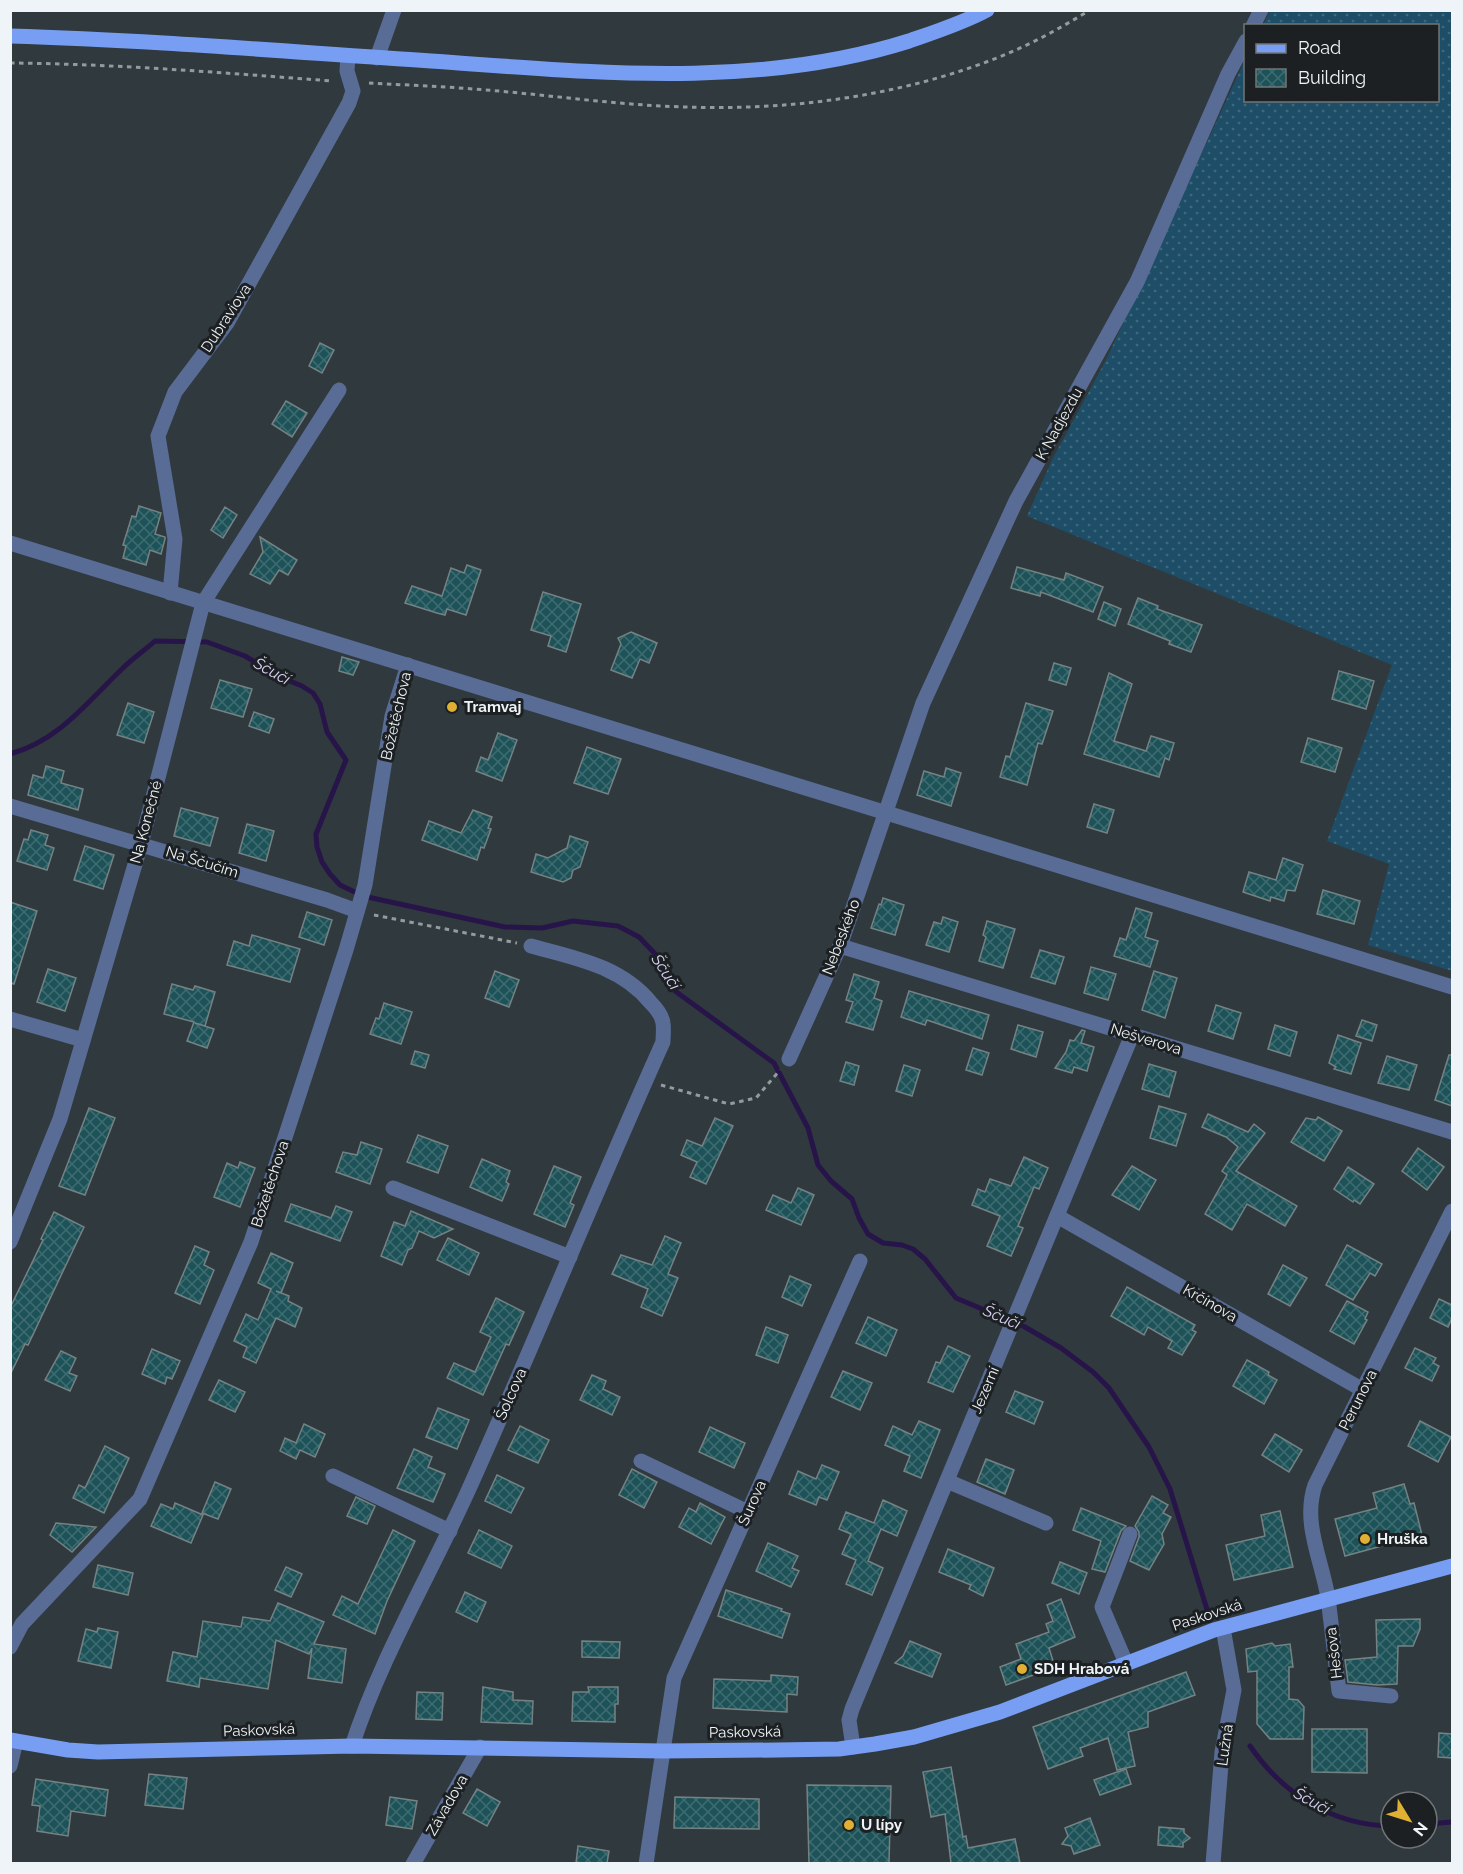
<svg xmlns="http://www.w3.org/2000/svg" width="1463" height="1874" font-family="Raleway,sans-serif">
  <defs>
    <pattern id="grass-dots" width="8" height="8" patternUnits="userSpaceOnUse" patternTransform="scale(1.5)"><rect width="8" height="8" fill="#1e4e67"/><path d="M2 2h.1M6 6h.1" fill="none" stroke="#3f687e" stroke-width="1.8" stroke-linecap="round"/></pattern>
    <pattern id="building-cross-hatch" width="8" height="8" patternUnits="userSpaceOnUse" patternTransform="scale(1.5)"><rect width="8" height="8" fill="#1d5258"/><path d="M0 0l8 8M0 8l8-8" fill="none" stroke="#3e6c71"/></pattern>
  </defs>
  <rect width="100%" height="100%" fill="#30393e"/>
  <polygon fill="url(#grass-dots)" points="1270,11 1452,11 1452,971 1368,945 1389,864 1327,841 1392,665 1027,516 1053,458 1106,360 1245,60 1246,100 1438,100 1438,26 1263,25"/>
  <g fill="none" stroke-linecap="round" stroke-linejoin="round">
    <g stroke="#27154a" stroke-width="5">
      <path d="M10 754C60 740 88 701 123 668 133 658 145 650 155 641L207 642 245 656 280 677 302 686 313 693 320 704 327 732 346 760 316 834 317 847 322 862 330 874 340 885 363 896 505 927 542 928 573 921 618 926 639 937 661 960 675 991 774 1063 808 1128 818 1165 831 1181 852 1199 859 1218 868 1234 883 1243 902 1245 913 1249 925 1259 956 1298 1025 1327 1061 1348 1093 1372 1109 1388 1149 1447 1170 1489 1209 1616"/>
      <path d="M1250 1746C1283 1794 1332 1825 1391 1826"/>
      <polyline points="1427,1824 1452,1822"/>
    </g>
  </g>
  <g fill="url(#building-cross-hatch)" stroke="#758283" stroke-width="1.5">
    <polygon points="320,343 334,350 322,373 309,366"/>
    <polygon points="286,401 307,413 292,437 272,424"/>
    <polygon points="139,506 161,513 155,534 165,537 165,539 161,554 150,550 146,565 123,558 126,546 123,545 132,516 136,517"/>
    <polygon points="225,507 237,515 223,538 211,530"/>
    <polygon points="260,537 297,560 288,575 279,570 270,584 250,574 263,552"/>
    <polygon points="467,565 481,570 466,615 447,609 445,615 437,613 405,603 412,586 442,596 451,568 464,573"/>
    <polygon points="1017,567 1064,580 1066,573 1103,587 1093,612 1041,592 1040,596 1011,588"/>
    <polygon points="543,592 581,604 566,652 548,646 551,636 531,630"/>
    <polygon points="1138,598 1158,606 1157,609 1202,625 1191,652 1169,644 1170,641 1128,624"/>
    <polygon points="1104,602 1121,609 1115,626 1098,619"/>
    <polygon points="631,632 657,643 649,663 640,659 632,678 611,670 621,644 618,638"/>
    <polygon points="342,657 359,662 353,675 339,671"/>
    <polygon points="1054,663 1071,668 1066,685 1049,680"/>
    <polygon points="1339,671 1374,681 1366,709 1332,699"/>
    <polygon points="1109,673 1132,684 1114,741 1146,751 1151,736 1174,743 1169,760 1165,758 1159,777 1084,754"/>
    <polygon points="220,680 252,689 243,717 211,708"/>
    <polygon points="128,703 154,712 144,743 117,735"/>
    <polygon points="1026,703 1053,711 1042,744 1038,743 1027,785 1000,777 1006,756 1010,757"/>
    <polygon points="254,712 274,719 269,733 249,726"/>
    <polygon points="498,733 517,740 502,781 476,771 481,757 488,760"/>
    <polygon points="1308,738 1342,748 1335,772 1301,762"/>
    <polygon points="587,747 621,759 608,794 574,783"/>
    <polygon points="46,766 64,771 61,783 83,789 78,810 28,795 33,775 43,778"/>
    <polygon points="946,768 961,773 951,806 917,795 924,771 944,777"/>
    <polygon points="1094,804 1114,810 1107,833 1087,827"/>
    <polygon points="181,808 218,818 210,846 174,836"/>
    <polygon points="473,810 492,817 488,828 491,829 484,848 481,847 477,860 422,840 429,821 461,833"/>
    <polygon points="247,824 274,831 266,861 239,853"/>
    <polygon points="31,830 48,835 45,845 54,848 47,870 17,861 24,839 28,840"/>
    <polygon points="570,836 588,842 580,867 573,870 571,878 563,882 531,872 536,854 548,858 567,848"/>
    <polygon points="85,846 114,855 103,889 74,880"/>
    <polygon points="1283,858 1303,865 1295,891 1287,890 1284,901 1271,897 1270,901 1243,892 1249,872 1276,880"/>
    <polygon points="1323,890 1360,901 1354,924 1317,914"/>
    <polygon points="883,898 904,905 895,935 871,928 879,904 881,905"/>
    <polygon points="10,902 37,911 14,984 10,983"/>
    <polygon points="1136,908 1152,913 1145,937 1158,941 1150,967 1114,956 1120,938 1126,940"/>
    <polygon points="307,912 332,920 324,945 299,937"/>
    <polygon points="943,917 958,922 949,952 926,945 934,922 941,924"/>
    <polygon points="987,921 1015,929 1003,968 979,961 986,937 983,935"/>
    <polygon points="252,935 300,949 290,982 227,965 234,941 249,946"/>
    <polygon points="1040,950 1064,957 1055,984 1031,977"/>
    <polygon points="1091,967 1116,974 1108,1000 1084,993"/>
    <polygon points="48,969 76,978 65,1011 37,1002"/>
    <polygon points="495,971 519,980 509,1007 485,998"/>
    <polygon points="1154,971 1177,978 1165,1018 1142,1010"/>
    <polygon points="854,974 879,982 874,998 882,1001 873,1030 846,1022 853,1002 846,1000"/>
    <polygon points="172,984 193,990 195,986 215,992 205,1026 195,1023 214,1029 207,1048 187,1041 194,1022 164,1014"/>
    <polygon points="909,991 989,1015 982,1039 927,1020 925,1025 901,1017"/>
    <polygon points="384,1003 412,1012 401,1044 370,1034 376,1018 379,1019"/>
    <polygon points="1216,1005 1241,1013 1233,1039 1208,1031"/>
    <polygon points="1362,1020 1377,1025 1372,1041 1356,1036"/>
    <polygon points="1018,1025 1043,1032 1036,1057 1011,1049"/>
    <polygon points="1275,1025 1297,1032 1290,1056 1268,1049"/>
    <polygon points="1082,1030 1085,1031 1081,1043 1094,1047 1087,1071 1074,1067 1072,1073 1055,1068 1066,1052 1070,1040 1074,1041"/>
    <polygon points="1338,1035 1361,1043 1351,1074 1334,1069 1336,1067 1329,1063"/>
    <polygon points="973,1048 989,1053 982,1075 966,1070"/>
    <polygon points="415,1051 429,1055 425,1068 411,1064"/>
    <polygon points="1449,1055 1452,1055 1452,1106 1435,1100"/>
    <polygon points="1387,1056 1417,1065 1409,1090 1378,1083"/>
    <polygon points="846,1062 859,1066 854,1085 840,1081"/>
    <polygon points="1149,1064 1176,1072 1169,1097 1142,1089"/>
    <polygon points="904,1065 920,1070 912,1096 896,1091"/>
    <polygon points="1159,1106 1186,1114 1176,1146 1150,1138"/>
    <polygon points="89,1108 115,1118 85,1195 59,1186"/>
    <polygon points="1208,1114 1248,1132 1254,1124 1265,1133 1236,1171 1297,1206 1285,1226 1247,1204 1232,1230 1205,1214 1227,1175 1222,1171 1238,1147 1226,1137 1202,1127"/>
    <polygon points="1318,1117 1342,1131 1324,1161 1291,1142 1306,1118 1316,1120"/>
    <polygon points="715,1118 733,1126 706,1184 690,1177 697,1162 681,1155 687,1140 702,1146"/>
    <polygon points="418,1135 448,1146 438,1173 407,1162"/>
    <polygon points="361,1142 382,1149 370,1184 336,1172 343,1152 357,1155"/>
    <polygon points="1418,1148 1444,1167 1427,1190 1402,1171"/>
    <polygon points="1024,1157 1048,1168 1039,1189 1034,1187 1018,1226 1023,1228 1011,1256 987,1246 1000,1216 972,1205 978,1189 985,1192 990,1179 1011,1186"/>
    <polygon points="482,1159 510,1171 506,1182 509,1184 502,1201 470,1187"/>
    <polygon points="240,1162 255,1168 240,1207 214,1197 227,1163 238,1168"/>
    <polygon points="554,1166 581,1177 570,1203 574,1205 565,1227 534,1214"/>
    <polygon points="1132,1166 1156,1180 1139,1210 1112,1195"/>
    <polygon points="1348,1167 1374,1184 1360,1204 1354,1200 1353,1202 1334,1189"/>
    <polygon points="798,1188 814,1195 801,1225 766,1210 773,1195 791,1203"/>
    <polygon points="291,1204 331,1218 336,1206 352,1212 340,1241 285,1221"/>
    <polygon points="411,1211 453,1229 434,1238 419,1231 412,1248 408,1250 402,1265 381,1256 394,1222 405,1226"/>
    <polygon points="54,1212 84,1227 28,1345 25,1344 10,1375 10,1308 43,1240 41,1239"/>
    <polygon points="665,1236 681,1243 668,1274 678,1278 662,1316 641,1307 648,1289 612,1274 621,1255 652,1265"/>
    <polygon points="448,1238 479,1253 469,1275 437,1260"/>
    <polygon points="1347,1245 1382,1264 1375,1276 1370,1273 1353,1300 1326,1285"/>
    <polygon points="195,1246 209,1252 204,1265 214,1270 200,1304 175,1293"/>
    <polygon points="271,1253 293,1263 281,1293 276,1291 289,1296 288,1301 302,1308 295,1327 276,1318 256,1363 243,1357 247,1347 234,1341 246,1314 258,1320 271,1289 258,1283"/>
    <polygon points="1283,1265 1307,1278 1290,1306 1268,1294"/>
    <polygon points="790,1276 811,1285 802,1306 782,1297"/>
    <polygon points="1127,1287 1195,1325 1192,1330 1196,1332 1182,1355 1168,1348 1172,1341 1148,1327 1144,1335 1111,1316"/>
    <polygon points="496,1298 524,1312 509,1345 506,1344 483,1395 447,1378 454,1363 475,1372 491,1337 480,1332"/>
    <polygon points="1439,1299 1452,1305 1452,1318 1448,1327 1430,1318"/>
    <polygon points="1347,1301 1368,1312 1365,1319 1367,1320 1354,1344 1330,1331"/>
    <polygon points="868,1317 897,1330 886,1356 856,1343"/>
    <polygon points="766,1327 788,1335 778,1363 756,1355"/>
    <polygon points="948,1346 970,1356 953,1392 928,1382 936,1362 940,1363"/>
    <polygon points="1415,1348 1436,1358 1433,1363 1439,1366 1432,1381 1405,1368"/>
    <polygon points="152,1349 180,1361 172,1379 167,1377 165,1384 142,1374"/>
    <polygon points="61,1351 76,1358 69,1373 77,1376 70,1391 45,1380"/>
    <polygon points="1247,1360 1269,1372 1268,1375 1277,1380 1264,1404 1233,1386"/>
    <polygon points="843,1371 872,1383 860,1410 831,1397"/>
    <polygon points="592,1375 606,1381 603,1389 620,1397 612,1415 580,1400"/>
    <polygon points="219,1380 245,1392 235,1412 209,1400"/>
    <polygon points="1015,1391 1043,1402 1034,1424 1006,1412"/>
    <polygon points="438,1408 469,1420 457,1449 426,1437"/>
    <polygon points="919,1421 940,1430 921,1478 904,1471 910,1456 885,1445 893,1426 912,1435"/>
    <polygon points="1420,1421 1451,1437 1438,1462 1408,1446"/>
    <polygon points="304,1424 325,1434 315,1457 300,1450 296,1459 280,1451 285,1438 296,1443"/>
    <polygon points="520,1426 549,1440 538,1463 508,1450"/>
    <polygon points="710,1427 745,1443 734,1468 699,1452"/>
    <polygon points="1275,1434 1302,1450 1289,1472 1262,1455"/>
    <polygon points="105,1446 129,1458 104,1513 73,1498 79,1485 85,1488"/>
    <polygon points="414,1449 432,1457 428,1467 445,1474 433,1502 397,1488"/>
    <polygon points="986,1459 1014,1470 1005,1494 977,1482"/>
    <polygon points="822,1465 839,1472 827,1500 819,1497 816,1505 789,1494 798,1471 816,1479"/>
    <polygon points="632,1469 657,1482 644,1508 619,1495"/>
    <polygon points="497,1475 524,1488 511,1513 485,1501"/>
    <polygon points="215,1482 231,1489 218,1519 202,1513"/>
    <polygon points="1404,1484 1410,1504 1414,1503 1422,1535 1345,1556 1335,1519 1377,1508 1373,1493"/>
    <polygon points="1152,1496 1168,1505 1163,1513 1171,1517 1162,1534 1164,1544 1149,1570 1130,1561 1139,1537 1139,1532 1135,1526"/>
    <polygon points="356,1497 375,1506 367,1524 347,1516"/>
    <polygon points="883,1500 907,1511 897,1536 881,1529 868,1561 883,1568 872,1595 846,1584 856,1560 842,1554 851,1534 839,1529 846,1512 874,1523"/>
    <polygon points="175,1503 203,1515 191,1543 151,1526 161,1504 173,1509"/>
    <polygon points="700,1503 725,1517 711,1544 679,1527 689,1508 696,1512"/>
    <polygon points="1081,1508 1126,1526 1121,1531 1105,1572 1092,1569 1101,1541 1073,1530"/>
    <polygon points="1280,1511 1293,1567 1234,1580 1226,1545 1265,1536 1261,1515"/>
    <polygon points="56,1523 96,1527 72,1552 50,1535"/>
    <polygon points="393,1530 415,1541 387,1601 375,1634 333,1615 342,1596 358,1604"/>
    <polygon points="479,1530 512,1546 501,1568 468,1553"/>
    <polygon points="768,1543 798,1556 792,1568 799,1571 791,1587 756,1571"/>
    <polygon points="948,1549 994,1568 983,1596 969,1589 971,1585 939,1572"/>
    <polygon points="1060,1562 1087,1573 1079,1594 1052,1583"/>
    <polygon points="98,1565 133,1573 128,1595 93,1587"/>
    <polygon points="286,1567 302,1574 291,1597 275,1590"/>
    <polygon points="726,1590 782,1609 781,1611 790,1614 782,1638 718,1616"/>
    <polygon points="465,1592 486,1602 477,1622 456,1612"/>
    <polygon points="1061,1599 1075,1637 1049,1648 1055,1667 1006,1685 1000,1667 1021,1659 1016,1644 1049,1632 1046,1624 1053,1621 1047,1605"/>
    <polygon points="278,1603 324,1622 314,1644 346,1649 342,1683 308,1678 312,1648 309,1654 276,1640 268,1689 200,1678 199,1687 167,1681 173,1652 197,1657 203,1621 241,1627 243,1617 270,1621"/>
    <polygon points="1420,1619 1420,1629 1413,1646 1398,1646 1397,1684 1377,1685 1348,1682 1345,1660 1377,1657 1376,1620"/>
    <polygon points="98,1628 118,1632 111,1668 78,1661 86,1629 97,1632"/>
    <polygon points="582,1641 620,1642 619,1658 582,1657"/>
    <polygon points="910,1641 941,1654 932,1677 895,1663 903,1656"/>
    <polygon points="1272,1643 1275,1646 1290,1644 1293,1667 1289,1667 1289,1699 1298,1700 1304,1707 1303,1739 1270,1739 1257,1724 1257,1671 1248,1672 1246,1649"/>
    <polygon points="1186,1672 1195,1695 1148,1712 1148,1727 1128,1732 1135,1766 1117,1770 1108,1738 1080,1748 1083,1756 1048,1769 1033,1727"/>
    <polygon points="771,1675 798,1677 797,1695 787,1694 787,1712 713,1708 714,1679 771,1681"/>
    <polygon points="483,1687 513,1692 513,1700 533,1701 532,1724 481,1722"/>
    <polygon points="588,1687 618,1687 618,1704 615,1704 615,1722 572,1721 573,1692 589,1692"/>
    <polygon points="417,1692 443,1693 442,1720 416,1719"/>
    <polygon points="1312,1729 1367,1729 1367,1773 1312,1772"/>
    <polygon points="1439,1733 1452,1734 1452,1758 1438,1757"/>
    <polygon points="951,1767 963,1837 966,1836 968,1848 1015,1839 1020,1863 951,1863 945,1814 931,1817 923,1772"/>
    <polygon points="1126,1769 1131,1784 1100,1795 1094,1780"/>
    <polygon points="149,1774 187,1778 183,1809 145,1805"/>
    <polygon points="36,1779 108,1790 105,1816 71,1811 68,1836 37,1831 40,1806 32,1805"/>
    <polygon points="807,1785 891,1786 889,1863 809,1863"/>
    <polygon points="477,1789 500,1802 487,1826 463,1813"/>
    <polygon points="390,1797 417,1801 412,1829 386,1825"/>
    <polygon points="675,1797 759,1799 759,1829 674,1828"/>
    <polygon points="1090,1818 1100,1845 1074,1854 1071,1846 1062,1844 1068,1836 1065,1828"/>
    <polygon points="1159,1827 1184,1829 1184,1833 1190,1838 1183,1843 1183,1847 1158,1845"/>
    <polygon points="578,1846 609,1851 607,1863 576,1863"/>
  </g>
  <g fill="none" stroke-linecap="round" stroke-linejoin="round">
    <g stroke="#949b9f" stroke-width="3" stroke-dasharray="4.5 4.5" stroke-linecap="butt">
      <path d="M10 63C118 64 225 73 332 81"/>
      <path d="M369 83C403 85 438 86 473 89 544 94 614 105 685 107 793 111 909 95 1009 53 1037 41 1064 26 1090 10"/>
      <polyline points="374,915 517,943"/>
      <polyline points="661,1085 729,1104 756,1098 780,1070"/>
    </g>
    <g stroke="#586c95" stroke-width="15">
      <polyline points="1253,26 1261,10"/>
      <polyline points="377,58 394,10"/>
      <polyline points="10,543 1452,987"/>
      <polyline points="170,593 175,539 158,436 175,392 227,323 349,103 353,91 347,71 348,56"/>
      <polyline points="10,806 327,900 357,911"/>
      <polyline points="840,946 1452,1132"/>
      <polyline points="10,1019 83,1040"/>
      <polyline points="789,1059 840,946 923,703 1016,501 1137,282 1228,74 1246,41"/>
      <polyline points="393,1188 570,1257"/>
      <polyline points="1057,1216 1363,1390"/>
      <polyline points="10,1242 60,1119 141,844 203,603 339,390"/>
      <polyline points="641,1461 748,1512"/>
      <polyline points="333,1476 450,1531"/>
      <polyline points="947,1481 1046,1523"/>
      <polyline points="10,1647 22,1624 140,1499 251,1242 346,950 365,885 392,716 408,665"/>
      <polyline points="1126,1663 1102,1607 1130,1534"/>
      <path d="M1391 1696 1339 1691C1335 1660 1332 1629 1328 1598 1322 1560 1302 1523 1315 1485L1452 1211"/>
      <path d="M352 1746C380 1659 430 1575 468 1491 535 1342 596 1191 663 1042 663 1036 664 1029 663 1023 662 1016 656 1008 651 1003 621 966 575 958 531 946"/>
      <polyline points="853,1747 849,1720 852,1709 1132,1035"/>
      <polyline points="10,1766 16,1741"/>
      <polyline points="413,1864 480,1747"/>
      <polyline points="646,1864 674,1678 860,1261"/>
      <polyline points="1213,1864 1222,1752 1234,1690 1223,1628"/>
    </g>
    <g stroke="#779ef2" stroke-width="15">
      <path d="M10 36C151 40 291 52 431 61 591 72 754 90 909 41 935 32 963 23 987 10"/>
      <polyline points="10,1740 68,1750 98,1752 352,1746 663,1751 777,1750 839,1749 875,1744 914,1737 1000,1712 1214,1630 1452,1566"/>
    </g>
  </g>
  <g fill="#dfb034" stroke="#1c2022" stroke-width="2">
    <circle cx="452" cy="707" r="6"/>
    <circle cx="1365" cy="1539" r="6"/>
    <circle cx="1022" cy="1669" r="6"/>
    <circle cx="849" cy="1825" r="6"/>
  </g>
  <g text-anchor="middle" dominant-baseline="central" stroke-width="6" stroke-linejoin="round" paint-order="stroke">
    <g font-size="15" fill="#eef4f7" stroke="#1c2022">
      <text transform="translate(226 318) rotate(-57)">Dubraviova</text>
      <text transform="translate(1059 424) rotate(-61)">K Nadjezdu</text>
      <text transform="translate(396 716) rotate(-77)">Božetěchova</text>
      <text transform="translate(146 822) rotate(-75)">Na Konečné</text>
      <text transform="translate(202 862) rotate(17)">Na Ščučím</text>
      <text transform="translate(841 937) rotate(-69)">Nebeského</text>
      <text transform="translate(1146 1039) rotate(17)">Nešverova</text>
      <text transform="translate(270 1184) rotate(-72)">Božetěchova</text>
      <text transform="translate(1210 1303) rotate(30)">Krčínova</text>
      <text transform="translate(985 1390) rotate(-67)">Jezerní</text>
      <text transform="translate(511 1394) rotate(-66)">Šolcova</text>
      <text transform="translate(1358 1400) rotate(-63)">Perunova</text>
      <text transform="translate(752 1503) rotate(-66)">Šurova</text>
      <text transform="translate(1207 1615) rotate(-18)">Paskovská</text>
      <text transform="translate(1334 1653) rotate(-97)">Hešova</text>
      <text transform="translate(259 1730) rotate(-2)">Paskovská</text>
      <text transform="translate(745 1732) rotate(-1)">Paskovská</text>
      <text transform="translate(1225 1745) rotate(-82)">Lužná</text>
      <text transform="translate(447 1805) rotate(-60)">Závadova</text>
    </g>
    <g font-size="15" font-weight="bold" fill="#eef4f7" stroke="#1c2022" text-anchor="start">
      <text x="464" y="707">Tramvaj</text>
      <text x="1377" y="1539">Hruška</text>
      <text x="1034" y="1669">SDH Hrabová</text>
      <text x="861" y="1825">U lípy</text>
    </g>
    <g font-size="16" font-style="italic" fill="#d9d3f6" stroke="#1c2022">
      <text transform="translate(272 671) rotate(29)">Ščučí</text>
      <text transform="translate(666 972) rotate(57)">Ščučí</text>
      <text transform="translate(1002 1317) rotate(23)">Ščučí</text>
      <text transform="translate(1312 1801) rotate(29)">Ščučí</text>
    </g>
  </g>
  <rect width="1463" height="1874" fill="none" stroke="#eef4f7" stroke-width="24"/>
  <rect x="1244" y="24" width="195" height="78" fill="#1c2022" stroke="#707577" stroke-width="1.5"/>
  <rect x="1256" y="44" width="30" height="9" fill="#779ef2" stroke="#707577" stroke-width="1.5"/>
  <text x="1298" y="54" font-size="18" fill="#eef4f7">Road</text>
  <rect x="1256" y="69" width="30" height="18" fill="url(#building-cross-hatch)" stroke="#707577" stroke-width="1.5"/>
  <text x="1298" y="84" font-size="18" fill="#eef4f7">Building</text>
  <g transform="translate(1409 1820) rotate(128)"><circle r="28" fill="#1c2022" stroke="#707577" stroke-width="1.5"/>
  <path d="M0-4.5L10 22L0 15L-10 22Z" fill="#dfb034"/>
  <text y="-9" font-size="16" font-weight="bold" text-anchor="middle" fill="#eef4f7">N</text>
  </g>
</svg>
